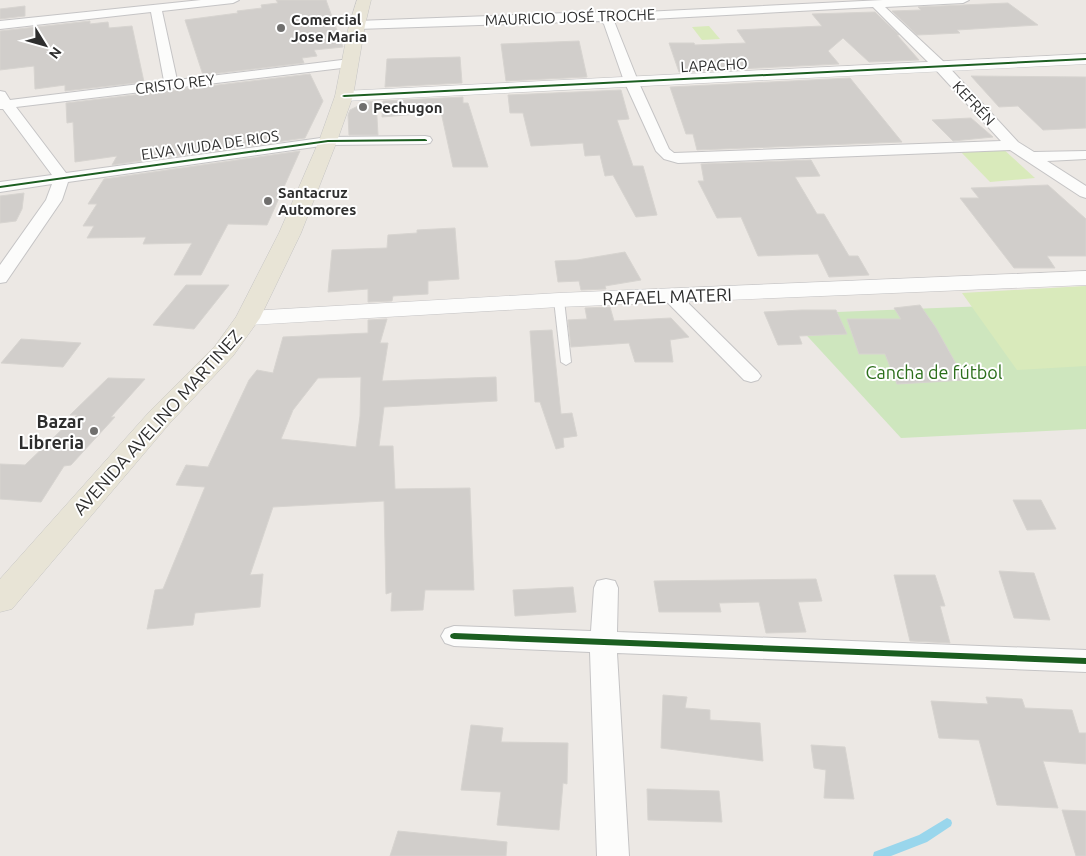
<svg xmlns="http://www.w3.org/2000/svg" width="1086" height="856" font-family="Ubuntu,sans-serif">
  <rect width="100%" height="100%" fill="#ece8e4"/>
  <polygon fill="#cee6be" points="1086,302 1086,429 901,438 787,314"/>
  <g fill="#d9eabb">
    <polygon points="709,26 720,39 702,40 692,27"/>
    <polygon points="1001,147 1035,178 990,182 959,150"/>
    <polygon points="1086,286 1086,366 1017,370 962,293"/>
  </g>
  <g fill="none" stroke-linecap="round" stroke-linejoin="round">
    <polygon fill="#99d6ec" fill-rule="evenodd" points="947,818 951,820 952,823 951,826 927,842 891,856 873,856 874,852 919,835"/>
  </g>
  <g fill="#d1cecb" stroke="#d7d4d0" fill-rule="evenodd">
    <polygon points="276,0 326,0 343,47 314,50 317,56 302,58 304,63 203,75 185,20 238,13 237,11 262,8 261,5 278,3"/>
    <polygon points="1008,3 1038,25 957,30 960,33 917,35 892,11 921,10 918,7"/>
    <polygon points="25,6 25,16 0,19 0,9"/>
    <polygon points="875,12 899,35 897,35 919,60 869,62 843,38 828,51 839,64 679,72 669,43 694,43 695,45 746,43 737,30 822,26 812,14"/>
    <polygon points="90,21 90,24 108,22 109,28 132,26 144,82 65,91 65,85 35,89 34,66 0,70 0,31"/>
    <polygon points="579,41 587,77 506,81 501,44"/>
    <polygon points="460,57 462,83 385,87 387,59"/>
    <polygon points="310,74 323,101 305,138 112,165 117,156 75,162 73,122 67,123 66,103"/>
    <polygon points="971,76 1086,77 1086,128 1043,130 1018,106 999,107"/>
    <polygon points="850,78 902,142 697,150 693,134 686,134 670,87"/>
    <polygon points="621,90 629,119 617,120 633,166 643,166 657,215 636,217 613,175 605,176 600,155 585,156 583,143 531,146 523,113 510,113 508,95"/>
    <polygon points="463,97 463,103 468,103 488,167 453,167 441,112 382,117 383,101"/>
    <polygon points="376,101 378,135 349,135 348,115 350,110 366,102"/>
    <polygon points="971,118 993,137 953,141 932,120"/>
    <polygon points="300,151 267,225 228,224 201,275 174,275 192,243 143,244 146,237 87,238 94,226 83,226 97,204 88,204 104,179"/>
    <polygon points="811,160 820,176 795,177 817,214 824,214 849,256 858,256 869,275 829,277 818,254 758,256 741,217 717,218 698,181 704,181 701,164"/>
    <polygon points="1048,185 1086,219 1086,256 1047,256 1055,268 1014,268 960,198 979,198 971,188"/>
    <polygon points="24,193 22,209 16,221 0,223 0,196"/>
    <polygon points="455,228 459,279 428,281 428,294 393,296 392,301 368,302 368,289 328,292 332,250 387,248 388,235 417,233 417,230"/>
    <polygon points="625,252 641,280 605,286 606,289 581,290 579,281 558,282 555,261 577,260"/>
    <polygon points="186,285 229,285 194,329 153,325"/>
    <polygon points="920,305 936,328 965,380 897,384 885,354 859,354 847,319 901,319 894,308"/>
    <polygon points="610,307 614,321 671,318 689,337 670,340 673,362 635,362 629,343 571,347 568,320 587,319 585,308"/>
    <polygon points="802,310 836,310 847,334 799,336 802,344 778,345 764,312"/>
    <path d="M387 319 380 343H388L382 381 496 377 497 401 384 407 379 446H393L395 489 470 488 474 590H425L423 610 391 611 392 592 386 594 384 501 273 507 250 575 263 574 260 607 195 613 193 625 147 629 155 590 163 589 205 487 176 485 186 465 208 467 249 380 257 370 273 373 283 337 368 333V320ZM361 377 360 416 356 447 281 439 293 410 318 378Z"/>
    <polygon points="552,330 561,414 572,413 577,436 563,438 564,447 556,449 540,402 535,402 530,331"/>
    <polygon points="21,339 81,343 63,367 1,363"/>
    <polygon points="108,378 145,379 111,417 115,417 71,465 64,466 41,502 0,499 0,464 25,465 77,415 70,415"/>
    <polygon points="1013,500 1041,500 1056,529 1027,530"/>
    <polygon points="999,571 1034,573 1050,620 1014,618"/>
    <polygon points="894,575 935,575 945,606 940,606 950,643 910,641"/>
    <polygon points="816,579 822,601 798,602 806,632 766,633 759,602 719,603 721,612 659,612 654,581"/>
    <polygon points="573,587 576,612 515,616 513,590"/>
    <polygon points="663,695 687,697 685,708 710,710 710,720 760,723 763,761 661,748"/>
    <polygon points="986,697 1022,699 1025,708 1072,710 1079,733 1086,733 1086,764 1043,761 1058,808 997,805 979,740 939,738 931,701 988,704"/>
    <polygon points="471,725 503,728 501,742 568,743 567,784 563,783 559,830 497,825 501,792 461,790"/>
    <polygon points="811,745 845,747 854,799 824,798 826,770 814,768"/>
    <polygon points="647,789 719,791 722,822 648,820"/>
    <polygon points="1062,810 1086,811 1086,856 1076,856"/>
    <polygon points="398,831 507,842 506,856 390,856"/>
  </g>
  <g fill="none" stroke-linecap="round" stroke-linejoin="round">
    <defs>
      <polygon id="service" points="559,297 564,300 571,362 566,365 561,362 554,300"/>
      <g id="minor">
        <polygon points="201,0 239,0 233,3 162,11 177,80 350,59 356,63 350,67 16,107 66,173 328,137 425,136 430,137 432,140 430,143 425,144 328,145 68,182 62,200 6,282 0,283 0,265 46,200 52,184 0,192 0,182 52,175 3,109 0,109 0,91 5,92 10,100 164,81 151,12 0,29 0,21"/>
        <path d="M883 0H969L963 3 885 7 945 63 1018 142 1034 152 1086 151V159L1047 161 1086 186V198L1080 196 1010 150 678 163 664 159 656 151 624 81 604 24 600 21 357 29 351 25 357 21 594 12 604 14ZM873 7 935 69 1001 141 674 153 669 149 638 81 614 21Z"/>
        <polygon points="671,291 677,292 758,372 761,376 758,380 751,382 744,380 665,300 662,296 665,292"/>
        <polygon points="606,579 615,581 618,588 617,632 1086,650 1086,672 617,653 629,856 597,856 590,652 454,646 445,643 441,636 445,629 454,626 591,631 594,588 597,581"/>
      </g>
      <polygon id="tertiary" points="1086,54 1086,64 344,101 338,100 335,96 338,92 344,91"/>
      <polygon id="secondary" points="1086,271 1086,285 559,307 248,325 239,323 236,318 239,313 248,311 559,293"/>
      <polygon id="primary" points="357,0 371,0 365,25 353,96 337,141 301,233 260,318 233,356 170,423 12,609 0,612 0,579 150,411 215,346 236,317 279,233 319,141 335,96 349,25"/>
    </defs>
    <use href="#service" stroke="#c5c4c5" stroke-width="2"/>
    <use href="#minor" stroke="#c5c4c5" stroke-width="2"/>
    <use href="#tertiary" stroke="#c5c4c5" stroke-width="1"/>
    <use href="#secondary" stroke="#c5c4c5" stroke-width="1"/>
    <use href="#primary" stroke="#c6c5c4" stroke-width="1"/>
    <use href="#service" fill="#fcfcfb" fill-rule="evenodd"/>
    <use href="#minor" fill="#fcfcfb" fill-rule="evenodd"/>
    <use href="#tertiary" fill="#fcfcfb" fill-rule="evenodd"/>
    <use href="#secondary" fill="#fcfcfb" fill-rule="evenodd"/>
    <use href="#primary" fill="#e8e4d6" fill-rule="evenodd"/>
    <defs>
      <g id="cycleway">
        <polygon points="1086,58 1086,60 344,97 342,96 344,95"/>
        <polygon points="425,139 427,140 427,141 328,142 0,188 0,186 328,140"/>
        <polygon points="454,633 1086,658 1086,664 454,639 451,638 450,636 451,634"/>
      </g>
    </defs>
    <use href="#cycleway" stroke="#fff" stroke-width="3"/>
    <use href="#cycleway" fill="#1b5e20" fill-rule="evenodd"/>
  </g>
  <g fill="#706f6e" stroke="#fff" stroke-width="2">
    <circle cx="281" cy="28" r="5"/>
    <circle cx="363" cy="107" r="5"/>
    <circle cx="268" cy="201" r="5"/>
    <circle cx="94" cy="431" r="5"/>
  </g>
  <g text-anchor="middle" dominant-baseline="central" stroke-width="4" stroke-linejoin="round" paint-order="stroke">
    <g font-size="15" fill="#2e2e2e" stroke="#fff">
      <text transform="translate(570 17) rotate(-2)">MAURICIO JOSÉ TROCHE</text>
      <text transform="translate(714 65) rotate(-3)">LAPACHO</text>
      <text transform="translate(175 84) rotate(-7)">CRISTO REY</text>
      <text transform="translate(974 103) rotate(47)">KEFRÉN</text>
      <text transform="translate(210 145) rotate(-8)">ELVA VIUDA DE RIOS</text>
    </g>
    <g font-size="15" font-weight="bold" fill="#2e2e2e" stroke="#fff" text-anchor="start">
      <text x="291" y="19">Comercial<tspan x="291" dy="17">Jose Maria</tspan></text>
      <text x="373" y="107">Pechugon</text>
      <text x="278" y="192">Santacruz<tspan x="278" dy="17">Automores</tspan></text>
    </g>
    <g font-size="18" fill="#2e2e2e" stroke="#fff">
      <text transform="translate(667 296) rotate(-2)">RAFAEL MATERI</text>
      <text transform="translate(157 422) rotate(-48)">AVENIDA AVELINO MARTINEZ</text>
    </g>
    <g font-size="18" fill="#2c6e1b" stroke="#fff">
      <text x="934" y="372">Cancha de fútbol</text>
    </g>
    <g font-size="18" font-weight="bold" fill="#2e2e2e" stroke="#fff" text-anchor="end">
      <text x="84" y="421">Bazar<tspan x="84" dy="21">Libreria</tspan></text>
    </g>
  </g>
  <g transform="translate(45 45) rotate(127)" stroke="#ffffff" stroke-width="4" paint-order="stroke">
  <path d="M0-4L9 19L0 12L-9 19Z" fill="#2e2e2e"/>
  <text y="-8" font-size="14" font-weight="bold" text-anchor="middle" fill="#2e2e2e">N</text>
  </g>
</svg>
